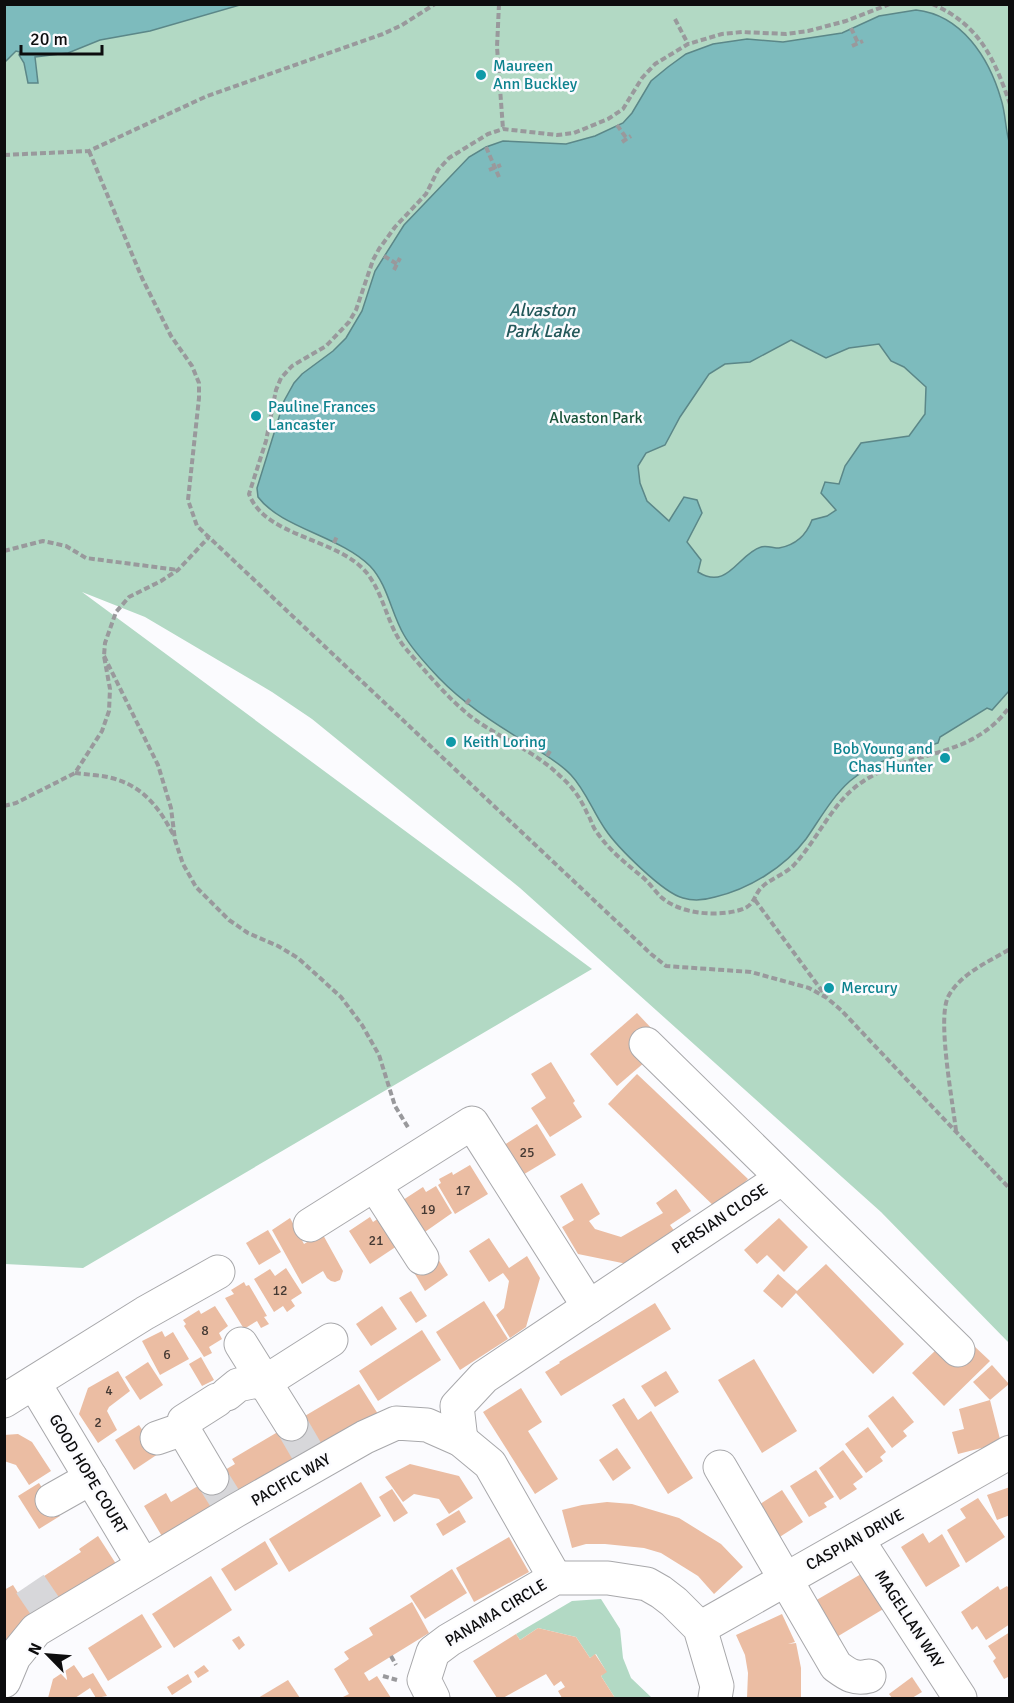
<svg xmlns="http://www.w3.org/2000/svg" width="1014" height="1703" font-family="Signika,sans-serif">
  <rect width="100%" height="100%" fill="#fbfbfe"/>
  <g fill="#b2d9c4">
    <polygon points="240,5 1009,5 1009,1343 881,1212 520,888 312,719 272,692 145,617 82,592 592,969 83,1268 5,1264 4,62 17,50 21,52 19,55 24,63 28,83 38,82 35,57 68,53 100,40 150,31"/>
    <polygon points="601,1599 620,1629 623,1658 631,1678 652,1698 622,1698 621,1697 615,1698 601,1676 606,1671 596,1654 590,1658 576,1637 538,1628 520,1640 516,1634 572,1601"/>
  </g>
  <g fill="#7dbbbd" stroke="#5b8788" stroke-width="1.5" fill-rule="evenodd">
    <polygon points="5,4 240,4 240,5 150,31 100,40 68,53 35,57 38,83 28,83 24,63 19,55 20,52 16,51 5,62"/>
    <path d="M916 10C962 15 989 58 1001 99 1006 114 1005 130 1010 145L1009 691 992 710 987 708 940 737 938 743C908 752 875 760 850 781 832 797 820 819 806 839 785 867 749 889 715 897 705 900 693 901 683 898 663 893 617 847 605 829 593 812 586 791 571 775 558 761 539 751 523 741 493 722 464 704 439 678 427 665 413 651 404 635 391 613 388 585 370 566 340 536 281 528 258 497L257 488 284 401 294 383 302 374 333 351 346 338 362 311 375 271 404 225 469 157 486 147 503 141 566 144 595 136 623 123 632 113 651 81 668 67 686 54 713 44 747 39 783 42 842 33 879 16ZM791 340 826 358 849 348 879 344 891 361 904 367 926 387 925 414 909 436 861 443 845 466 839 484 825 482 821 493 836 510 827 516 812 520C806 536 796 545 779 548 773 548 766 545 761 547 738 554 728 591 698 572L701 560 687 542 702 513 697 500 684 497 669 521 647 501 640 483 638 466 646 453 665 445 680 417 709 374 725 364 750 362Z"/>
  </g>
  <g fill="#ebbda3">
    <polygon points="637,1013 653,1030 645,1062 617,1086 590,1054"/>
    <polygon points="551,1062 575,1101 573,1103 582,1117 550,1137 531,1108 546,1098 531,1074"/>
    <polygon points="637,1074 748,1179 718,1210 608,1104"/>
    <polygon points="537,1124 556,1155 516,1179 498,1149"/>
    <polygon points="470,1165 488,1194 455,1214 438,1185 441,1183 439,1179 452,1172 453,1175"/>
    <polygon points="582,1183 600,1214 589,1221 595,1229 621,1237 663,1213 656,1203 676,1189 691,1211 670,1225 678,1236 627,1264 578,1254 562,1227 574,1220 560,1196"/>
    <polygon points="436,1186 452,1213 422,1234 403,1200 423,1187 426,1192"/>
    <polygon points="382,1216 400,1244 370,1264 349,1231 370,1217 373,1222"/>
    <polygon points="290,1218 304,1244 322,1233 343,1271 340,1280 335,1282 331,1281 327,1278 323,1271 302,1284 272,1230"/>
    <polygon points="779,1218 808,1247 784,1272 767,1255 757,1264 744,1250"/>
    <polygon points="268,1230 281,1252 259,1265 246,1243"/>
    <polygon points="489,1238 509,1268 527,1256 540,1278 526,1327 510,1338 496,1315 504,1308 509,1281 503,1273 489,1282 469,1251"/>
    <polygon points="435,1254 448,1275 425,1291 412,1269"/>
    <polygon points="826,1264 904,1344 873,1374 796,1293 782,1308 763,1291 778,1274 797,1291"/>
    <polygon points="286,1268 302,1293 291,1300 295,1306 287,1312 283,1306 274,1312 254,1279 270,1269 275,1276"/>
    <polygon points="244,1282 246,1286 249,1285 267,1316 264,1317 269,1324 261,1328 257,1321 244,1329 225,1298 234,1294 231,1290"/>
    <polygon points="411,1291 427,1316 416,1323 399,1298"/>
    <polygon points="484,1301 508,1339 460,1370 436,1332"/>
    <polygon points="655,1303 671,1329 561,1396 545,1372 560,1363 559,1362"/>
    <polygon points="215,1306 228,1326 219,1333 222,1339 209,1347 212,1353 204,1357 184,1326 186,1324 183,1320 199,1310 201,1314"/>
    <polygon points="382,1306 397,1329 371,1346 356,1324"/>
    <polygon points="422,1330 441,1360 378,1401 359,1371"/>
    <polygon points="162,1331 165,1337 173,1332 189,1359 160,1375 142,1341"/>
    <polygon points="973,1345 990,1361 944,1406 912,1373 937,1349 953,1365"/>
    <polygon points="201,1357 214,1380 202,1386 189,1364"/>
    <polygon points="754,1359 797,1431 762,1453 718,1380"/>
    <polygon points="148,1362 163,1385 140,1400 125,1377"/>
    <polygon points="992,1365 1009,1384 990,1400 973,1382"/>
    <polygon points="118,1371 130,1391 109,1407 107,1411 117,1430 98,1443 79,1414 88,1388"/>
    <polygon points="666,1371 679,1392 655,1407 641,1386"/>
    <polygon points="359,1384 378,1414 166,1543 144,1506 166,1493 171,1502 235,1464 232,1459"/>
    <polygon points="521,1388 542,1422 528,1431 558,1479 535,1494 483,1412"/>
    <polygon points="893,1396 914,1422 903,1431 907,1436 892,1448 868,1416"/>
    <polygon points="624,1398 638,1420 651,1411 693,1478 668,1494 612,1405"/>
    <polygon points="990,1400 1001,1443 958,1454 952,1432 964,1429 959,1409"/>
    <polygon points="139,1425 158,1454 134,1470 115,1440"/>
    <polygon points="868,1427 886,1452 880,1457 883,1461 866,1473 845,1444"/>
    <polygon points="18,1434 32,1442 51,1471 29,1485 16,1465 4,1461 4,1435"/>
    <polygon points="617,1448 631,1468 613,1481 599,1460"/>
    <polygon points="843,1450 863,1477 853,1484 857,1489 840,1500 819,1468"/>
    <polygon points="410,1464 459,1476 473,1498 449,1514 439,1499 414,1494 403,1502 385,1477"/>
    <polygon points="816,1470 834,1497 824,1503 827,1507 809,1517 790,1486"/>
    <polygon points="361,1482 381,1516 289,1572 269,1539"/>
    <polygon points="39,1483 60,1516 39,1529 18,1496"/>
    <polygon points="1010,1487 1010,1515 997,1520 987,1495"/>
    <polygon points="392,1489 408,1513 394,1522 379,1497"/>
    <polygon points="782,1490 803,1522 775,1540 754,1508"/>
    <polygon points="978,1498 1005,1537 966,1563 947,1530 966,1518 960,1509"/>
    <polygon points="607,1502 632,1504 679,1518 721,1544 743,1567 714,1594 698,1576 661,1553 644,1548 605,1544 586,1544 572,1548 562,1510 582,1505"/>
    <polygon points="459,1510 466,1522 443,1536 436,1524"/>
    <polygon points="923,1533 929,1543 942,1534 960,1566 926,1587 901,1547"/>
    <polygon points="98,1536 120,1570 4,1645 4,1590 13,1585 18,1593 81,1552 79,1549"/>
    <polygon points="509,1537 529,1572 474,1602 456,1568"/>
    <polygon points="265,1541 278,1564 235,1591 221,1569"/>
    <polygon points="452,1569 467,1593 425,1619 410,1596"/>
    <polygon points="868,1570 890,1605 830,1641 808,1605"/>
    <polygon points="211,1576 232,1610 174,1648 152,1614"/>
    <polygon points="998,1586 1000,1590 1007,1586 1010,1590 1010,1624 986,1640 977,1626 972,1630 961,1612"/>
    <polygon points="412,1602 429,1633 364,1673 369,1681 377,1676 391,1698 341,1698 349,1694 334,1669 349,1659 344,1652 373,1635 369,1628"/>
    <polygon points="142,1614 162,1647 108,1681 88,1648"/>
    <polygon points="782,1614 795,1642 788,1644 796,1643 801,1668 801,1698 747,1698 748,1673 745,1655 736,1635"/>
    <polygon points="538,1628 576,1637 590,1658 595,1654 607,1672 601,1676 615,1698 562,1698 558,1691 565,1687 561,1681 554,1686 546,1674 503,1698 497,1698 473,1661 516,1634 520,1640"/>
    <polygon points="1010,1632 1010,1676 1004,1679 993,1661 996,1658 988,1646"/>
    <polygon points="239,1636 245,1645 239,1650 232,1640"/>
    <polygon points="74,1665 83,1678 93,1673 107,1696 96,1698 90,1688 75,1698 48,1698 53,1679"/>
    <polygon points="204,1665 209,1671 198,1678 194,1672"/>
    <polygon points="188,1674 192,1682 172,1695 167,1687"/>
    <polygon points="912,1677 922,1692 912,1698 892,1698 889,1694"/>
    <polygon points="288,1680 300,1698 258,1698"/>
  </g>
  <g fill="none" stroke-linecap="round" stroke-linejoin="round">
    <g stroke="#d7d7da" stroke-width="33" stroke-dasharray="33 16" stroke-linecap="butt">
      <polyline points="291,1424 309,1455"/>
      <polyline points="212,1478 229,1505"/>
      <polyline points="30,1584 51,1615"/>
    </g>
    <defs>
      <g id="minor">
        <polyline points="646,1044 958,1350"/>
        <polyline points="375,1185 422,1258"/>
        <polyline points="310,1225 472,1123 589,1307"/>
        <polyline points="241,1344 291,1424"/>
        <polyline points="34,1383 143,1565"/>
        <polyline points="227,1394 238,1385 252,1382 265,1382 331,1340"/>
        <polyline points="4,1401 145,1313 218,1272"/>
        <polyline points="183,1429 212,1478"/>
        <polyline points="157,1438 183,1429 184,1421 217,1400"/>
        <polyline points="461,1440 457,1406 484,1377 782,1178"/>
        <path d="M720 1467 836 1666C847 1674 854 1680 869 1676"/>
        <polyline points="52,1500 91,1478"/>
        <polyline points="857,1539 960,1698"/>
        <polyline points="700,1628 1010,1452"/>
        <polyline points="4,1681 14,1657 36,1630 235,1511 365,1437 396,1423 427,1425 461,1440 490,1464 555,1578"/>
        <polyline points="433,1698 424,1680 433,1652 449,1640 555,1578 608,1578 647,1584 661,1592 674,1602 700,1628 717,1686 715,1698"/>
      </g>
    </defs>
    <use href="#minor" stroke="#a8a8ab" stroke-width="35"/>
    <g stroke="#99999c" stroke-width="4" stroke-dasharray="6 3" stroke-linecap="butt">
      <polyline points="499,4 497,47 503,129"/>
      <path d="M890 4 846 21 808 31 786 34 742 32 722 34 688 44 655 64 642 78 623 109 608 119 574 133 557 135 503 129 488 134 449 158 438 170 426 194 395 227 379 249 373 260 356 310 349 322 326 346 292 366 281 378 276 390 266 441 249 494C265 537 337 538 366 572 385 595 387 627 406 649 427 673 449 700 474 719 502 739 536 752 560 776 572 786 581 799 587 813 591 819 592 826 596 831 608 849 624 862 640 875 648 881 654 890 661 897 680 914 716 917 740 910 754 906 753 898 760 889 769 879 784 875 794 865 817 840 832 804 858 785 907 748 971 762 1010 706"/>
      <path d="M932 4C979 24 994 58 1010 104"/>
      <polyline points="675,19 688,44"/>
      <polyline points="851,28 858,43"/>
      <polyline points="852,46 863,41"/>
      <polyline points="617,125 627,139"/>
      <polyline points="622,142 631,136"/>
      <polyline points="486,147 499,177"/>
      <polyline points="89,151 142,278 171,336 192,366 199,383 199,398 188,500 197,526 651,954 666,966 751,972 809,988 827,998 841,1010 1010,1189"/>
      <polyline points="4,155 89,151 207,96 383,34 402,25 435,4"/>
      <polyline points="489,170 501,165"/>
      <polyline points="384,256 397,264"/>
      <polyline points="394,270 400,258"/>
      <polyline points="334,543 337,536"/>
      <polyline points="4,551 43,541 66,546 86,558 178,570"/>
      <polyline points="104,656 158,765 171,808 175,840 183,864 196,887 229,920 248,933 278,946 298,958 341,997 362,1025 379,1055 395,1106 409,1129"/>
      <polyline points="466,704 470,699"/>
      <polyline points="547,756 550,751"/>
      <path d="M75 773C89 775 105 775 118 780 146 789 161 811 174 836"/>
      <polyline points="4,806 16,803 75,773 102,731 109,711 110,689 104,656 105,643 116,612 129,597 161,581 178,570 209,537"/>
      <polyline points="755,900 825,995"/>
      <path d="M956 1131C953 1103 937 1020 948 997 960 974 988 962 1010 949"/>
      <polyline points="391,1656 396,1665"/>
      <polyline points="383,1676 397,1680"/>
    </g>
    <use href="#minor" stroke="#fff" stroke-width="33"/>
  </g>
  <g fill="#0f9aa8" stroke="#fbfbfe" stroke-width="2">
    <circle cx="481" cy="75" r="6"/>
    <circle cx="256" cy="416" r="6"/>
    <circle cx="451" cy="742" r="6"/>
    <circle cx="945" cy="758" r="6"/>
    <circle cx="829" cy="988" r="6"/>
  </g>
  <g text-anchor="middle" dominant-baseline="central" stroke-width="5" stroke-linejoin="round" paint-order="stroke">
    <g font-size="14" fill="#443933">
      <text x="527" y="1152">25</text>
      <text x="463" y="1190">17</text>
      <text x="428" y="1209">19</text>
      <text x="376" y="1240">21</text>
      <text x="280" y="1290">12</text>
      <text x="205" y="1330">8</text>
      <text x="167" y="1354">6</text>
      <text x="109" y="1390">4</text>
      <text x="98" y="1422">2</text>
    </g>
    <g font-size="16" fill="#0d838f" stroke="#fbfbfe" text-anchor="start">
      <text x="493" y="66">Maureen<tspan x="493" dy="18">Ann Buckley</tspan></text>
      <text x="268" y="407">Pauline Frances<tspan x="268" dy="18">Lancaster</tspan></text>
      <text x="463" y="742">Keith Loring</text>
      <text x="933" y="749" text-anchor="end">Bob Young and<tspan x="933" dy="18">Chas Hunter</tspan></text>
      <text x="841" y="988">Mercury</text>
    </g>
    <g font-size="16" fill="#185339" stroke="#fbfbfe">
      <text x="596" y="418">Alvaston Park</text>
    </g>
    <g font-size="16" fill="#0d0d0e" stroke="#fbfbfe">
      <text transform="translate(720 1219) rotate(-34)">PERSIAN CLOSE</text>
      <text transform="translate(88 1474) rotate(59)">GOOD HOPE COURT</text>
      <text transform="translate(291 1480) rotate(-30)">PACIFIC WAY</text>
      <text transform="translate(855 1540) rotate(-29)">CASPIAN DRIVE</text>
      <text transform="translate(496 1613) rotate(-31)">PANAMA CIRCLE</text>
      <text transform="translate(909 1619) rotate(57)">MAGELLAN WAY</text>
    </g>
    <g font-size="18" font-style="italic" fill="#23585a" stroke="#fbfbfe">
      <text x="542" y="310">Alvaston<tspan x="542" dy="21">Park Lake</tspan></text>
    </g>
  </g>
  <rect width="1014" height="1703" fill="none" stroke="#0d0d0e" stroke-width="12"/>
  <g transform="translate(48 1655) rotate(295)" stroke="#fbfbfe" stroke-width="4.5" paint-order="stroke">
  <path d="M0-4.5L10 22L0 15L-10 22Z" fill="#0d0d0e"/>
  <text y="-9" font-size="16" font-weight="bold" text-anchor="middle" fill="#0d0d0e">N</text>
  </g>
  <path d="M21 45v9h81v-9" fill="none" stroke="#0d0d0e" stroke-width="3"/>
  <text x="30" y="45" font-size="18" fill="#0d0d0e" stroke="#fbfbfe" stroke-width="4.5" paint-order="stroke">20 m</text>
</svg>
